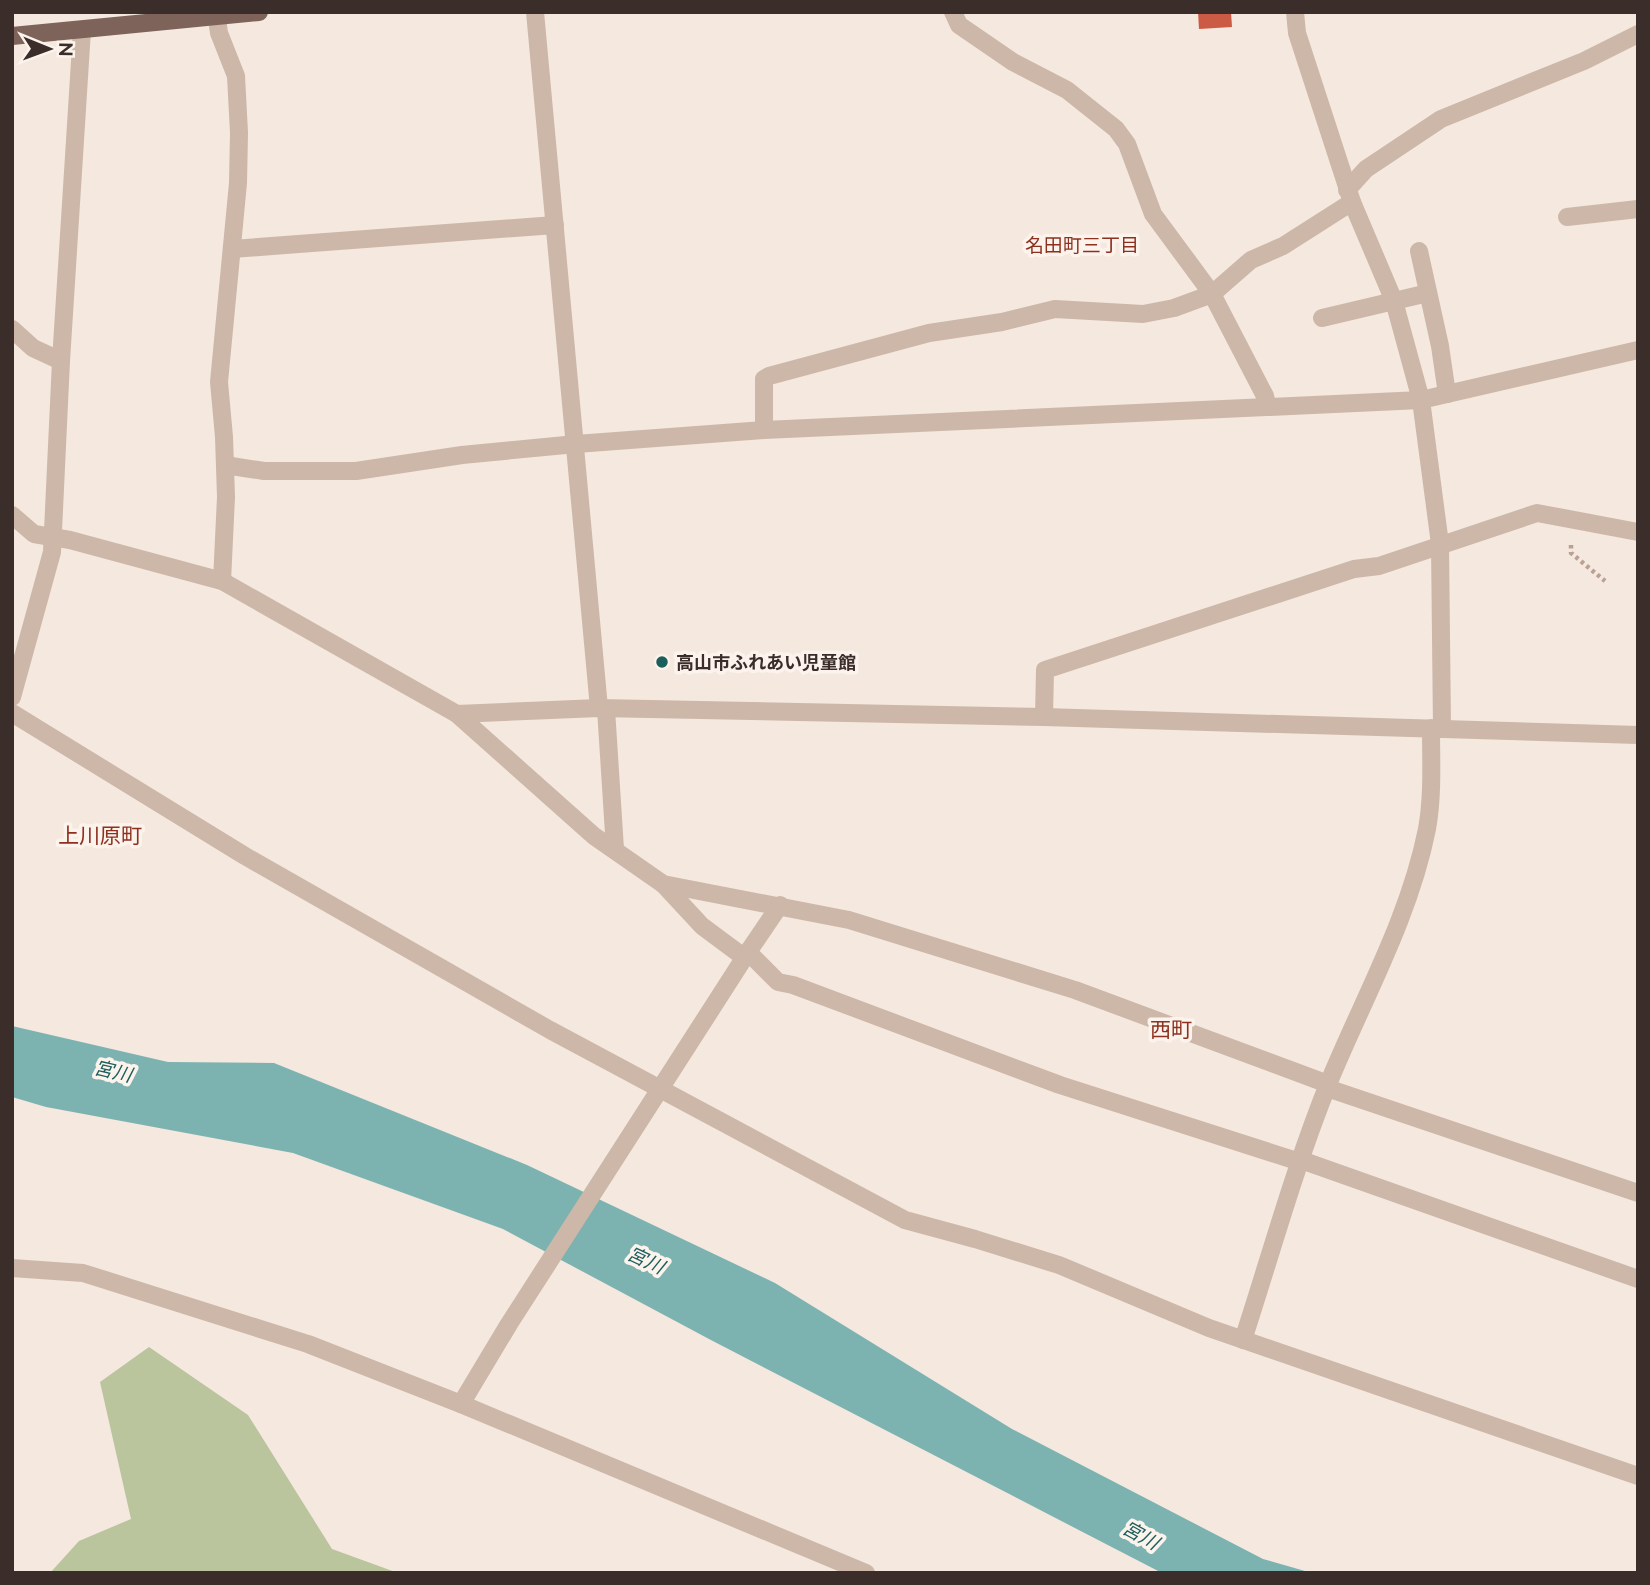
<svg xmlns="http://www.w3.org/2000/svg" width="1650" height="1585" font-family="Raleway,'Noto Sans JP',sans-serif">
  <rect width="100%" height="100%" fill="#f4e8df"/>
  <polygon fill="#bac49d" points="149,1347 248,1415 332,1549 398,1573 50,1573 79,1541 131,1519 100,1382"/>
  <polygon fill="#7cb3b1" points="12,1026 168,1062 274,1063 527,1165 775,1283 1012,1429 1263,1559 1312,1573 1162,1573 709,1339 503,1229 293,1153 46,1107 12,1097"/>
  <polygon fill="#cb5b45" points="1198,12 1231,12 1232,27 1199,29"/>
  <g fill="none" stroke-linecap="round" stroke-linejoin="round">
    <polyline stroke="#b9a193" stroke-width="4.5" stroke-dasharray="3.5 3.5" stroke-linecap="butt" points="1571,545 1571,553 1605,581"/>
    <g stroke="#cdb7a9" stroke-width="18">
      <polyline points="216,12 219,33 236,76 239,133 238,183 219,382 224,437 226,497 222,581"/>
      <polyline points="535,12 599,708"/>
      <polyline points="953,12 959,25 1013,62 1067,90 1116,129 1127,144 1153,214 1212,294 1265,396 1268,407"/>
      <polyline points="1295,12 1297,33 1352,202 1394,301 1421,400 1440,544 1442,729"/>
      <polyline points="1347,190 1366,169 1441,119 1584,61 1638,34"/>
      <polyline points="1567,217 1638,209"/>
      <polyline points="232,249 555,225"/>
      <polyline points="1419,251 1440,346 1447,394"/>
      <polyline points="1322,318 1428,293"/>
      <polyline points="12,329 33,348 61,361"/>
      <polyline points="764,430 764,379 769,376 929,333 1002,322 1055,309 1143,314 1174,308 1212,294 1251,260 1283,246 1352,202"/>
      <polyline points="225,465 264,471 356,471 462,455 576,444 764,430 1421,400 1638,350"/>
      <polyline points="12,515 34,534 70,540 222,581 457,714 594,836 663,884 849,920 1075,990 1328,1084"/>
      <polyline points="12,697 52,552 61,361 82,30"/>
      <polyline points="606,709 615,849"/>
      <polyline points="12,713 245,856 550,1030 905,1220 975,1239 1059,1265 1209,1328 1638,1476"/>
      <polyline points="457,714 599,708 1044,717 1638,735"/>
      <polyline points="1044,717 1045,670 1354,569 1379,566 1537,513 1638,532"/>
      <polyline points="663,884 702,926 745,958"/>
      <polyline points="748,952 778,982 793,985 1060,1085 1300,1162"/>
      <polyline points="1327,1088 1638,1193"/>
      <polyline points="1301,1160 1638,1279"/>
      <polyline points="12,1268 83,1273 308,1344 461,1404 866,1573"/>
      <path d="M1243 1340C1271 1254 1295 1166 1329 1082 1363 999 1409 919 1427 829 1433 796 1431 761 1431 728"/>
      <polyline points="461,1404 509,1324 748,952 780,905"/>
    </g>
    <polyline stroke="#7d635a" stroke-width="18" points="12,36 259,12"/>
  </g>
  <circle fill="#1c5e5d" stroke="#fbf3ec" stroke-width="2.5" cx="662" cy="662" r="7"/>
  <g text-anchor="middle" dominant-baseline="central" stroke-width="7" stroke-linejoin="round" paint-order="stroke">
    <g font-size="18" font-weight="bold" fill="#3a2d2a" stroke="#fbf3ec" text-anchor="start">
      <text x="676" y="662">高山市ふれあい児童館</text>
    </g>
    <g font-size="19" fill="#8d301e" stroke="#fbf3ec">
      <text x="1082" y="245">名田町三丁目</text>
    </g>
    <g font-size="19" font-style="italic" fill="#1c5e5d" stroke="#fbf3ec">
      <text transform="translate(113 1071) rotate(13)">宮川</text>
      <text transform="translate(646 1260) rotate(25)">宮川</text>
      <text transform="translate(1141 1535) rotate(29)">宮川</text>
    </g>
    <g font-size="21" fill="#8d301e" stroke="#fbf3ec">
      <text x="100" y="835">上川原町</text>
      <text x="1171" y="1029">西町</text>
    </g>
  </g>
  <rect width="1650" height="1585" fill="none" stroke="#3a2d2a" stroke-width="28"/>
  <g transform="translate(49 49) rotate(91)" stroke="#fbf3ec" stroke-width="5" paint-order="stroke">
  <path d="M0-5L12 26L0 18L-12 26Z" fill="#3a2d2a"/>
  <text y="-10" font-size="19" font-weight="bold" text-anchor="middle" fill="#3a2d2a">N</text>
  </g>
</svg>
